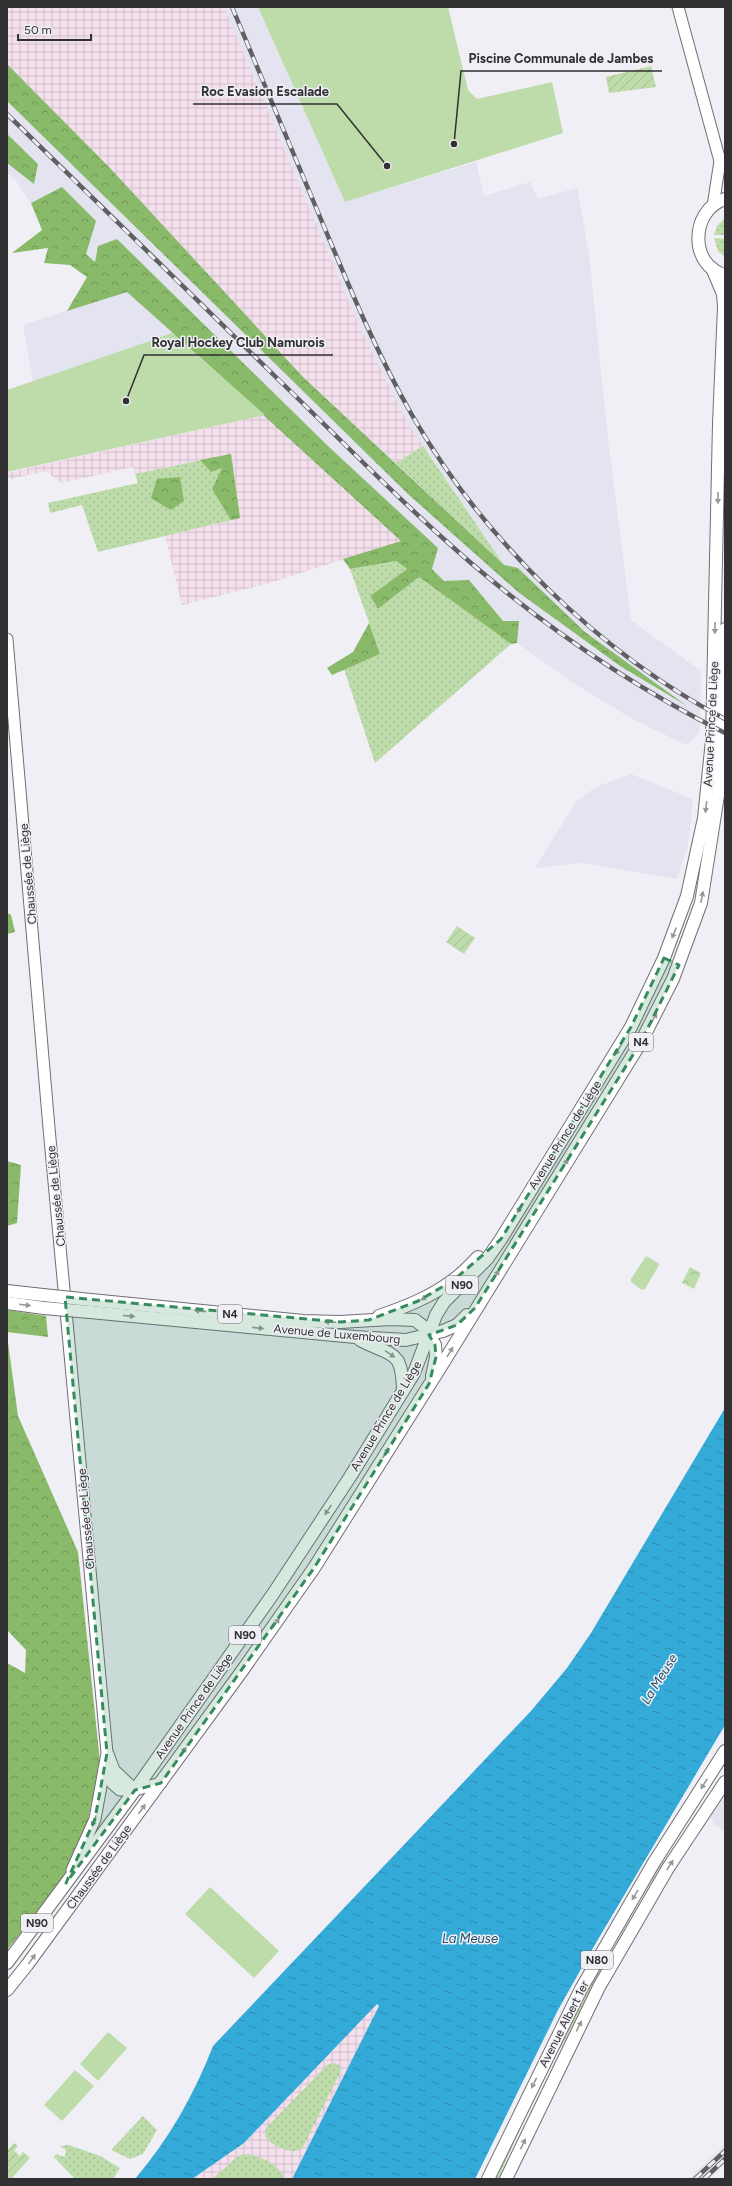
<svg xmlns="http://www.w3.org/2000/svg" width="732" height="2186" font-family="Figtree,sans-serif">
  <defs>
    <pattern id="industrial-grid" width="8" height="8" patternUnits="userSpaceOnUse"><rect width="8" height="8" fill="#f4dfed"/><path d="M0 4h8M4 0v8" fill="none" stroke="#d2c0cc"/></pattern>
    <pattern id="grass-dots" width="8" height="8" patternUnits="userSpaceOnUse"><rect width="8" height="8" fill="#bddcaa"/><path d="M2 2h.1M6 6h.1" fill="none" stroke="#a3bd93" stroke-width="1.8" stroke-linecap="round"/></pattern>
    <pattern id="forest-crowns" width="20" height="18" patternUnits="userSpaceOnUse"><rect width="20" height="18" fill="#89ba69"/><path d="M2 6a3 3 0 1 1 6 0M12 15a3 3 0 1 1 6 0" fill="none" stroke="#719857"/></pattern>
    <pattern id="park-crowns" width="20" height="18" patternUnits="userSpaceOnUse"><rect width="20" height="18" fill="#bddcaa"/><path d="M2 6a3 3 0 1 1 6 0M12 15a3 3 0 1 1 6 0" fill="none" stroke="#a3bd93"/></pattern>
    <pattern id="garden-furrows" width="10" height="10" patternUnits="userSpaceOnUse"><rect width="10" height="10" fill="#bddcaa"/><path d="M-1 1l2-2M0 10L10 0M9 11l2-2" fill="none" stroke="#a3bd93"/></pattern>
    <pattern id="water-ripples" width="26" height="14" patternUnits="userSpaceOnUse"><rect width="26" height="14" fill="#34aad8"/><path d="M2 4q2-2 4 0t4 0M15 11q2-2 4 0t4 0" fill="none" stroke="#2d8bb0"/></pattern>
  </defs>
  <rect width="100%" height="100%" fill="#efeff5"/>
  <g fill="#e4e4f1">
    <polygon points="224,7 258,7 345,202 476,162 484,196 530,182 538,199 577,188 589,253 608,439 631,620 701,671 700,732 686,745 629,717 569,680 517,643 472,606 173,333 33,381 23,325 126,291 31,203 16,181 7,173 7,64 503,563 408,424 359,325"/>
    <polygon points="631,774 693,799 688,845 677,879 583,863 535,868 576,802 596,787"/>
    <polygon points="725,1791 725,1832 714,1824 709,1814"/>
    <polygon points="725,2145 725,2164 709,2179 688,2179"/>
  </g>
  <g fill="url(#industrial-grid)">
    <polygon points="7,7 224,7 359,325 408,424 423,446 396,463 303,377 110,168 7,64"/>
    <polygon points="265,415 401,541 266,584 182,605 165,536 240,518 231,454 135,474 133,467 61,483 46,471 10,479 7,473"/>
    <polygon points="377,2004 379,2006 292,2179 192,2179 244,2143"/>
  </g>
  <g fill="url(#grass-dots)">
    <polygon points="725,218 725,235 714,235 717,226"/>
    <polygon points="714,238 725,239 725,257 718,251"/>
    <polygon points="423,446 504,565 396,463"/>
    <polygon points="231,454 240,518 98,552 82,505 50,513 48,503 138,483 135,474"/>
    <polygon points="396,561 407,569 370,596 378,609 419,577 511,644 375,763 344,669 380,654 350,569"/>
    <polygon points="660,1860 664,1861 662,1864 615,1941 561,2048 556,2046"/>
    <path d="M334 2063 340 2066 341 2071 303 2147C293 2157 272 2146 265 2136L266 2128 327 2065Z"/>
    <polygon points="143,2116 157,2130 143,2154 130,2159 111,2150"/>
    <polygon points="520,2120 523,2123 498,2179 492,2179"/>
    <polygon points="69,2145 100,2156 120,2168 113,2179 75,2179 54,2157 56,2154 65,2157 66,2150 60,2146"/>
    <path d="M243 2154C256 2154 282 2165 284 2179H212L236 2158Z"/>
  </g>
  <g fill="url(#forest-crowns)">
    <polygon points="7,64 110,168 303,377 504,565 518,568 585,632 687,706 620,666 518,592 409,495 7,101"/>
    <polygon points="7,134 38,164 34,184 7,163"/>
    <polygon points="62,187 96,221 86,254 95,262 98,246 117,239 329,447 438,548 432,569 444,581 469,580 503,621 519,621 517,643 511,644 419,577 378,609 370,596 407,569 396,561 350,569 343,559 401,541 200,357 157,339 173,333 127,292 67,311 87,277 70,265 44,263 48,248 12,253 42,230 31,203"/>
    <polygon points="231,454 240,518 231,520 212,489 222,468 211,472 200,460"/>
    <polygon points="180,477 184,501 171,510 151,498 157,479"/>
    <polygon points="369,623 380,654 332,675 327,668 353,652"/>
    <polygon points="7,913 11,915 15,932 7,934"/>
    <polygon points="7,1161 21,1165 17,1223 7,1226"/>
    <polygon points="7,1310 46,1316 48,1337 7,1332"/>
    <polygon points="7,1335 18,1416 78,1552 100,1762 86,1829 60,1883 7,1950 7,1663 25,1673 26,1650 7,1630"/>
  </g>
  <polygon fill="url(#park-crowns)" points="690,1267 701,1273 694,1289 682,1283"/>
  <g fill="url(#garden-furrows)">
    <polygon points="651,66 656,87 609,93 606,77"/>
    <polygon points="457,926 475,938 464,954 446,942"/>
    <polygon points="14,2143 18,2146 14,2151 20,2156 23,2152 30,2158 11,2179 7,2179 7,2151"/>
  </g>
  <g fill="#bddcaa">
    <polygon points="258,7 448,7 468,90 477,99 552,82 563,133 345,202"/>
    <polygon points="173,333 265,415 7,472 7,390"/>
    <polygon points="646,1256 658,1263 659,1265 645,1289 642,1290 631,1282 631,1279"/>
    <polygon points="210,1887 279,1951 254,1978 185,1914"/>
    <polygon points="108,2032 127,2048 98,2081 80,2064"/>
    <polygon points="75,2070 94,2086 62,2121 44,2105"/>
  </g>
  <path fill="url(#water-ripples)" d="M725 1408V1725L590 1953 558 2010 475 2179H292L379 2006 377 2004 244 2143 192 2179H135C169 2139 194 2095 213 2046L531 1711 567 1668 591 1633Z"/>
  <g fill="none" stroke-linecap="round" stroke-linejoin="round">
    <defs>
      <g id="secondary">
        <polyline points="678,7 720,161 725,167"/>
        <polyline points="713,206 720,161"/>
        <polyline points="7,639 49,1128 107,1753 95,1819 72,1870"/>
        <polyline points="108,1754 114,1770 135,1790"/>
        <polyline points="104,1769 112,1783 120,1790 135,1790 161,1783"/>
      </g>
      <g id="primary">
        <path d="M725 199C690 210 689 266 725 275"/>
        <polyline points="7,1291 43,1295"/>
        <polyline points="91,1300 303,1321 340,1322 391,1319 415,1320 424,1327 435,1345 436,1357 432,1376"/>
        <polyline points="7,1303 44,1308"/>
        <polyline points="90,1312 355,1337 406,1340 443,1331 457,1325 467,1315"/>
        <path d="M379 1316C405 1307 431 1297 453 1280 462 1274 470 1265 478 1257"/>
        <path d="M360 1340C392 1357 402 1348 403 1391"/>
        <polyline points="7,1963 135,1790 273,1594 350,1477 414,1373 436,1315 444,1302 487,1259 501,1239 631,1027 664,958 687,896 704,818 712,740 719,424 724,307 723,294 712,268"/>
        <polyline points="7,1990 27,1965 242,1671 314,1568 440,1368 641,1042 673,979 701,903 719,789 722,744 725,629"/>
        <polyline points="488,2179 581,1989 653,1864 725,1751"/>
        <polyline points="506,2179 599,1987 668,1868 725,1782"/>
      </g>
    </defs>
    <use href="#secondary" stroke="#6f6f74" stroke-width="13"/>
    <use href="#primary" stroke="#6f6f74" stroke-width="14"/>
    <use href="#secondary" stroke="#fff" stroke-width="11"/>
    <use href="#primary" stroke="#fff" stroke-width="12"/>
    <defs>
      <g id="rail">
        <path d="M232 7C261 77 291 147 320 217 348 284 376 352 412 415 483 539 599 653 725 719"/>
        <path d="M7 114C99 205 192 295 284 385 346 445 406 507 471 563 549 630 634 687 725 733"/>
        <polyline points="695,2179 725,2151"/>
        <polyline points="704,2179 725,2159"/>
      </g>
    </defs>
    <use href="#rail" stroke="#606063" stroke-width="4.5"/>
    <use href="#rail" stroke="#efeff5" stroke-width="3" stroke-dasharray="9" stroke-linecap="butt"/>
    <defs>
      <g id="primary-bridge">
        <polyline points="43,1295 91,1300"/>
        <polyline points="44,1308 90,1312"/>
      </g>
    </defs>
    <use href="#primary-bridge" stroke="#6f6f74" stroke-width="14" stroke-linecap="butt"/>
    <use href="#primary-bridge" stroke="#fff" stroke-width="12"/>
  </g>
  <defs><path id="oneway-solid" d="M-6-.8H1V-3.2L6.5 0L1 3.2V.8H-6Z"/></defs>
  <g fill="#989899">
    <use href="#oneway-solid" transform="translate(718 498) rotate(91)"/>
    <use href="#oneway-solid" transform="translate(715 628) rotate(92)"/>
    <use href="#oneway-solid" transform="translate(706 807) rotate(97)"/>
    <use href="#oneway-solid" transform="translate(702 897) rotate(-79)"/>
    <use href="#oneway-solid" transform="translate(674 933) rotate(112)"/>
    <use href="#oneway-solid" transform="translate(654 1018) rotate(-61)"/>
    <use href="#oneway-solid" transform="translate(618 1050) rotate(121)"/>
    <use href="#oneway-solid" transform="translate(565 1164) rotate(-58)"/>
    <use href="#oneway-solid" transform="translate(520 1208) rotate(122)"/>
    <use href="#oneway-solid" transform="translate(496 1275) rotate(-58)"/>
    <use href="#oneway-solid" transform="translate(426 1297) rotate(151)"/>
    <use href="#oneway-solid" transform="translate(25 1305) rotate(7)"/>
    <use href="#oneway-solid" transform="translate(200 1311) rotate(-174)"/>
    <use href="#oneway-solid" transform="translate(129 1316) rotate(5)"/>
    <use href="#oneway-solid" transform="translate(330 1322) rotate(-178)"/>
    <use href="#oneway-solid" transform="translate(258 1328) rotate(6)"/>
    <use href="#oneway-solid" transform="translate(450 1352) rotate(-59)"/>
    <use href="#oneway-solid" transform="translate(390 1354) rotate(35)"/>
    <use href="#oneway-solid" transform="translate(386 1453) rotate(-57)"/>
    <use href="#oneway-solid" transform="translate(328 1510) rotate(124)"/>
    <use href="#oneway-solid" transform="translate(276 1623) rotate(-55)"/>
    <use href="#oneway-solid" transform="translate(183 1752) rotate(-54)"/>
    <use href="#oneway-solid" transform="translate(704 1784) rotate(123)"/>
    <use href="#oneway-solid" transform="translate(142 1809) rotate(-54)"/>
    <use href="#oneway-solid" transform="translate(94 1821) rotate(110)"/>
    <use href="#oneway-solid" transform="translate(670 1865) rotate(-57)"/>
    <use href="#oneway-solid" transform="translate(635 1895) rotate(121)"/>
    <use href="#oneway-solid" transform="translate(32 1959) rotate(-54)"/>
    <use href="#oneway-solid" transform="translate(579 2026) rotate(-63)"/>
    <use href="#oneway-solid" transform="translate(534 2083) rotate(116)"/>
    <use href="#oneway-solid" transform="translate(523 2144) rotate(-65)"/>
  </g>
  <path fill="#378c5f" fill-opacity="0.2" stroke="#378c5f" stroke-width="3" stroke-dasharray="8 5" stroke-linejoin="round" d="M664 958 679 965 641 1042 475 1308 457 1325 429 1335 435 1345 436 1357 429 1384 314 1568 161 1783 135 1790 66 1883 95 1819 107 1753 65 1297 340 1322 369 1320 418 1301 454 1280 501 1239 631 1027Z"/>
  <g text-anchor="middle" dominant-baseline="central" stroke-width="3" stroke-linejoin="round" paint-order="stroke">
    <g fill="#efeff5" stroke="#6a6a6d" stroke-width="1">
      <rect x="629" y="1033" width="24" height="18" rx="3"/>
      <rect x="446" y="1276" width="32" height="18" rx="3"/>
      <rect x="218" y="1305" width="24" height="18" rx="3"/>
      <rect x="229" y="1626" width="32" height="18" rx="3"/>
      <rect x="21" y="1914" width="32" height="18" rx="3"/>
      <rect x="581" y="1951" width="32" height="18" rx="3"/>
    </g>
    <g font-size="11" font-weight="bold" fill="#313133">
      <text x="641" y="1042">N4</text>
      <text x="462" y="1285">N90</text>
      <text x="230" y="1314">N4</text>
      <text x="245" y="1635">N90</text>
      <text x="37" y="1923">N90</text>
      <text x="597" y="1960">N80</text>
    </g>
    <g font-size="12" fill="#313133" stroke="#efeff5">
      <text transform="translate(711 724) rotate(-87)">Avenue Prince de Liège</text>
      <text transform="translate(28 874) rotate(-95)">Chaussée de Liège</text>
      <text transform="translate(565 1135) rotate(-58)">Avenue Prince de Liège</text>
      <text transform="translate(56 1196) rotate(-96)">Chaussée de Liège</text>
      <text transform="translate(337 1334) rotate(5)">Avenue de Luxembourg</text>
      <text transform="translate(386 1416) rotate(-59)">Avenue Prince de Liège</text>
      <text transform="translate(86 1519) rotate(-95)">Chaussée de Liège</text>
      <text transform="translate(194 1706) rotate(-55)">Avenue Prince de Liège</text>
      <text transform="translate(99 1867) rotate(-54)">Chaussée de Liège</text>
      <text transform="translate(564 2024) rotate(-63)">Avenue Albert 1er</text>
    </g>
    <g font-size="13" font-style="italic" fill="#225064" stroke="#efeff5">
      <text transform="translate(659 1679) rotate(-58)">La Meuse</text>
      <text x="470" y="1938">La Meuse</text>
    </g>
  </g>
  <path fill="none" stroke="#313133" stroke-width="1.5" d="M454 144L461 71H662M387 166L337 104H193M126 401L144 355H333"/>
  <g fill="#313133" stroke="#efeff5" stroke-width="1.5">
    <circle cx="454" cy="144" r="4"/>
    <circle cx="387" cy="166" r="4"/>
    <circle cx="126" cy="401" r="4"/>
  </g>
  <g font-size="13" text-anchor="middle" font-weight="bold" fill="#313133" stroke="#efeff5" stroke-width="3" stroke-linejoin="round" paint-order="stroke">
    <text x="561" y="63">Piscine Communale de Jambes</text>
    <text x="265" y="96">Roc Evasion Escalade</text>
    <text x="238" y="347">Royal Hockey Club Namurois</text>
  </g>
  <rect width="732" height="2186" fill="none" stroke="#313133" stroke-width="16"/>
  <path d="M18 34v6h73v-6" fill="none" stroke="#313133" stroke-width="2"/>
  <text x="24" y="34" font-size="12" fill="#313133" stroke="#efeff5" stroke-width="3" paint-order="stroke">50 m</text>
</svg>
